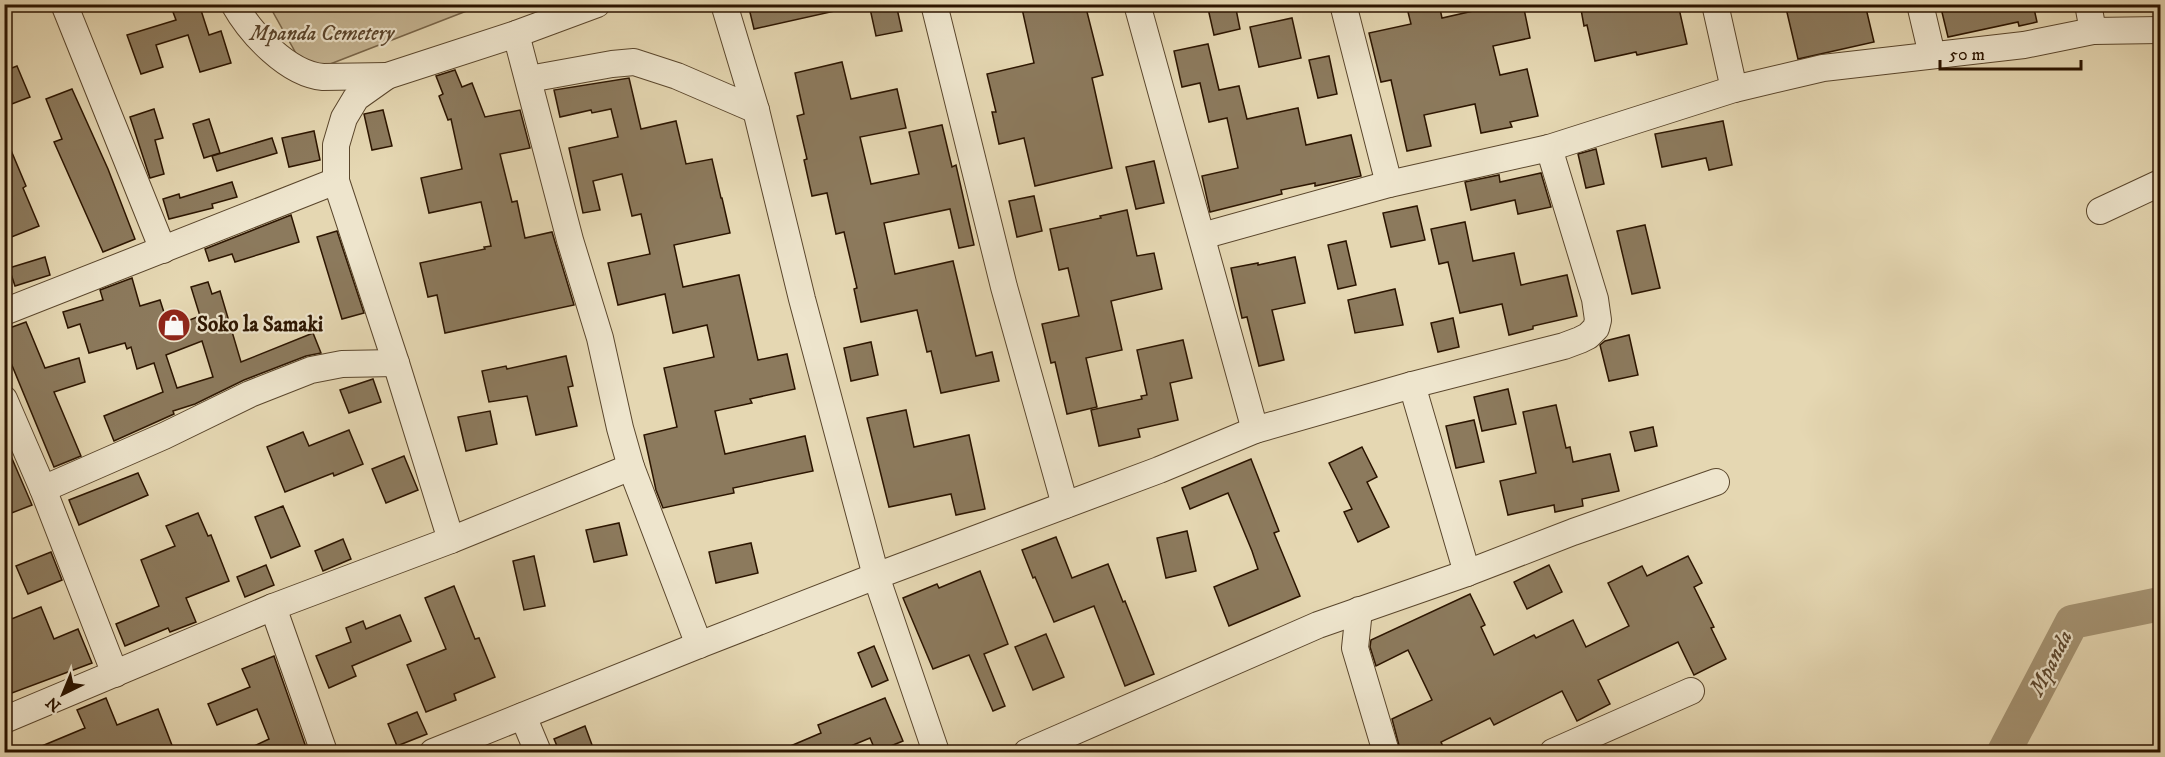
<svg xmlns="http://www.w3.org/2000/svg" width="2165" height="757" font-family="'IM FELL DW Pica',serif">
  <rect width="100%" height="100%" fill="#e5d7b2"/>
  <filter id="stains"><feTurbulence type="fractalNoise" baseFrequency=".00333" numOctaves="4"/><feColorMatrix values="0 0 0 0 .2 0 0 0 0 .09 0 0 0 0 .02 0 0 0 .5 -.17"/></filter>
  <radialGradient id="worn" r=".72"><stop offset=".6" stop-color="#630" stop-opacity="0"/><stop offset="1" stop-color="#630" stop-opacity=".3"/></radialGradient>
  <polygon fill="#c6b694" stroke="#79664a" stroke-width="1.5" points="269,5 482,5 307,73"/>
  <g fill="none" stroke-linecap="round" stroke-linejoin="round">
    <polyline stroke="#a69575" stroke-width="34" points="2004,752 2072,622 2160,604"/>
  </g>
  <g fill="#8c7a5d" stroke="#2c1500" stroke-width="1.5" fill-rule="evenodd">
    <polygon points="170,4 199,4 209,35 221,31 231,63 200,72 188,35 156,45 163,67 141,74 127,35 176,20"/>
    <polygon points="748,4 834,4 835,11 754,29"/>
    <polygon points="869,4 896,4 902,31 876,36"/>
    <polygon points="1021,4 1085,4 1103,75 1092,78 1112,168 1035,186 1024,138 999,144 992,112 996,112 987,74 1034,63"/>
    <polygon points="1207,4 1235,4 1240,29 1214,35"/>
    <polygon points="1406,4 1439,4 1442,18 1504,4 1523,4 1530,38 1493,46 1500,75 1527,69 1538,116 1510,122 1512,127 1481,133 1475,104 1424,115 1431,146 1407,151 1391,80 1381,82 1369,33 1411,24"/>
    <polygon points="1580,4 1678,4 1687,44 1637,55 1636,52 1595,61 1587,25 1584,26"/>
    <polygon points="1785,4 1814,4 1816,11 1845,4 1865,4 1874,42 1798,59"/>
    <polygon points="1940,4 2033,4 2037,22 2019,26 2018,22 1948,37"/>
    <polygon points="1292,18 1301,58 1259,67 1250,27"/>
    <polygon points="1208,44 1219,90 1239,86 1247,119 1298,108 1306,145 1351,135 1361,176 1315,186 1315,183 1281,190 1282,194 1210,212 1202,176 1238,168 1227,118 1209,122 1200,83 1182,87 1174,51"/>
    <polygon points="1329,56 1337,94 1318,98 1309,60"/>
    <polygon points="842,62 851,99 897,89 906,128 860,137 871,184 919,174 909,132 942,125 952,167 956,165 974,245 959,248 950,209 884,223 895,274 953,261 976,356 992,352 999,381 941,393 931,351 927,352 917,310 861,322 854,289 857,288 844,232 836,234 827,193 812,196 804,160 807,159 797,116 804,114 795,73"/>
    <polygon points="17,66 30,97 4,107 4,71"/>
    <polygon points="455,70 462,87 472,83 485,117 520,110 530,148 500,154 512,202 517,201 525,238 552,232 574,305 445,333 437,295 428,297 420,263 485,249 484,247 491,246 481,202 429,213 421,178 462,169 451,119 448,120 439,96 443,94 436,76"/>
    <polygon points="629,78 641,129 676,121 686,164 712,159 721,198 722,198 730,233 674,245 683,287 739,275 758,360 787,354 795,389 750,399 752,403 715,411 725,454 805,436 813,471 733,488 734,493 663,508 656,490 644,435 677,427 664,368 714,357 707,325 673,333 665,294 618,305 608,263 650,254 641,214 632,216 622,174 593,181 600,210 583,213 569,148 618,137 611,109 592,113 591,110 560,117 554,90"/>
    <polygon points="72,89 108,169 135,239 103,252 54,142 62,139 46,99"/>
    <polygon points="154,109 163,138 155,140 164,174 150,178 130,117"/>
    <polygon points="383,110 392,146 372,150 364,114"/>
    <polygon points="209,119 220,153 204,158 193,124"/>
    <polygon points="1723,121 1732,165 1709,170 1706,158 1662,167 1655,134"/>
    <polygon points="314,131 320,160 289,167 282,138"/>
    <polygon points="5,136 26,186 23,188 39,226 4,240 4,207 11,205 4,189"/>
    <polygon points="272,138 277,153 217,171 212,156"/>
    <polygon points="1596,149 1604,184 1586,188 1578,154"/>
    <polygon points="1154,161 1164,203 1136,209 1126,167"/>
    <polygon points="1541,173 1551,207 1518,214 1515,200 1471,210 1465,182 1499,175 1500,182"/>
    <polygon points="232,182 237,197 212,204 213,208 169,219 163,199 179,194 180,198"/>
    <polygon points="1034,196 1042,231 1017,237 1009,201"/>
    <polygon points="1417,206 1425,240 1391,247 1383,213"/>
    <polygon points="1127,210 1137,256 1154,253 1162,289 1111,301 1122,350 1086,358 1097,407 1067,414 1055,362 1051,363 1042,324 1079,316 1068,268 1059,270 1050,229 1101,218 1100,216"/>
    <polygon points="291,215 299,242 235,262 232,254 209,261 205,249"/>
    <polygon points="1465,222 1473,261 1514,253 1521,285 1567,275 1577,316 1533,326 1533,329 1509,335 1502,304 1460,313 1448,262 1439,264 1431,229"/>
    <polygon points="1645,225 1660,288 1632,294 1617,231"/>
    <polygon points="337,231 364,313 342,319 317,237"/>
    <polygon points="1346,241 1356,285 1338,289 1328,245"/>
    <polygon points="45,257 50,275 15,286 9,268"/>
    <polygon points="1295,257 1305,303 1272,310 1284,360 1259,366 1247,317 1242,318 1231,268 1258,263 1258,265"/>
    <path d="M132 278 140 306 160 300 169 328 200 316 191 287 208 282 212 294 220 291 241 362 313 333 321 353 306 356 244 380 195 404 173 411 174 414 114 441 104 416 163 392 154 363 137 369 131 347 127 349 125 343 89 353 80 324 68 328 63 312 103 300 100 290ZM202 341 213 377 177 388 166 355Z"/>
    <polygon points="1395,289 1403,325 1355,333 1348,300"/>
    <polygon points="1453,318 1459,347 1438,352 1431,323"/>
    <polygon points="26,322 45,368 79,358 85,382 54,392 81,456 54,467 4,346 4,330"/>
    <polygon points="1629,335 1638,375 1609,381 1600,345 1605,341"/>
    <polygon points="1183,340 1192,378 1170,383 1178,420 1138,429 1140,437 1099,446 1091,410 1142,399 1141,396 1147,395 1137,350"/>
    <polygon points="871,342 878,375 851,381 844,348"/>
    <polygon points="566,356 573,386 568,387 577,426 536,435 527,396 489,402 482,371 506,366 507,369"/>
    <polygon points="373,379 381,402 349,413 340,390"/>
    <polygon points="1508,389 1516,424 1482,431 1474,397"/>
    <polygon points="1556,405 1566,448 1570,447 1573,462 1610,454 1619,491 1582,499 1583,506 1555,512 1554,505 1508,515 1500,481 1536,473 1523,412"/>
    <polygon points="906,410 914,447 969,435 985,509 956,515 951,494 889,507 867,418"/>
    <polygon points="490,411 497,444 466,451 458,417"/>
    <polygon points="1474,420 1484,462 1456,468 1446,426"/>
    <polygon points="1653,427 1657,446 1635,451 1630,432"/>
    <polygon points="349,430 363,464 334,476 333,473 285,492 267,447 303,432 309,446"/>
    <polygon points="4,440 32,505 4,516"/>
    <polygon points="1362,447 1377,477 1367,482 1389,527 1358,542 1344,512 1352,509 1329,463"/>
    <polygon points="404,456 418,490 386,503 372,469"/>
    <polygon points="1251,459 1279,531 1274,533 1300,596 1229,626 1214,587 1258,569 1252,551 1228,493 1190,509 1182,488"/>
    <polygon points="138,473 148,495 79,525 69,500"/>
    <polygon points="283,506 300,546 271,558 255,517"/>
    <polygon points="198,513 208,536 211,535 229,581 186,598 196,622 170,632 168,628 125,646 116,624 159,606 141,560 175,546 166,526"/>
    <polygon points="619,523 627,555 594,562 586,530"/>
    <polygon points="1187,531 1196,571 1166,578 1157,538"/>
    <polygon points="1056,537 1072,578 1108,564 1123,602 1125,601 1154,674 1125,686 1094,606 1054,622 1035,577 1033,578 1022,550"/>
    <polygon points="343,539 351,559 323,571 315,551"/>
    <polygon points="751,543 758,573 716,583 709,552"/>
    <polygon points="51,552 62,580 28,594 16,566"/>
    <polygon points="534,556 545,606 524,610 513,561"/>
    <polygon points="1688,556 1702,583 1694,587 1714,627 1711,628 1726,659 1694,675 1678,642 1598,680 1610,704 1577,721 1562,691 1494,725 1490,718 1441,742 1446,753 1401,753 1392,719 1432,700 1408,650 1376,666 1370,647 1371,640 1470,594 1485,625 1481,627 1494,655 1534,635 1536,638 1573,620 1586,647 1629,626 1608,583 1642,566 1647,576"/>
    <polygon points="266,565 274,585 245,597 237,577"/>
    <polygon points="1549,565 1562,592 1527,609 1514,582"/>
    <polygon points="980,571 1008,644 984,654 1005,706 993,711 969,655 933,669 903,598 937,584 939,588"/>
    <polygon points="454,586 475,639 479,638 495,677 454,694 456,700 426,712 407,665 446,649 425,598"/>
    <polygon points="41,607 54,639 78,629 92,663 4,696 4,622"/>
    <polygon points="400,615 411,641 352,666 356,676 329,688 316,656 351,642 346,628 363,621 366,629"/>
    <polygon points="1046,634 1064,677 1033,690 1015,647"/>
    <polygon points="874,646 888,680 872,687 858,653"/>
    <polygon points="274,656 308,753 239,753 269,739 257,709 217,725 208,704 250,687 242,669"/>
    <polygon points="106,698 117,725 158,709 175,753 25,753 85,728 77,710"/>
    <polygon points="885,698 903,741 876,752 870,738 834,753 774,753 821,733 818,725"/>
    <polygon points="417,712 427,734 397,746 388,724"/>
    <polygon points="585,726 595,753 560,753 554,739"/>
  </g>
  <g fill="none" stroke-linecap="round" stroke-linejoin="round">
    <defs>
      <g id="minor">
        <polyline points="64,4 163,250"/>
        <path d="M234 4C251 34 288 74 323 77L387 76"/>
        <polyline points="724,4 756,110 802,299 876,576 936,752"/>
        <polyline points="934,4 1004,287 1065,505"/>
        <polyline points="1137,4 1255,430"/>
        <polyline points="1343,4 1389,184"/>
        <polyline points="1715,4 1734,89"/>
        <polyline points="1920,4 1932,55"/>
        <polyline points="2088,4 2093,31"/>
        <polyline points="516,34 570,240 600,338 620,428 631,467 699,645"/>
        <polyline points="529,79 612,64 634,62 677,76 756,110"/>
        <polyline points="2100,211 2160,183"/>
        <polyline points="1202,236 1389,184 1549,148 1734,89 1823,68 2024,45 2093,31 2160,30"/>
        <polyline points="4,312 336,181"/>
        <polyline points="1412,385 1467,573"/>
        <polyline points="4,399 43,489 115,674"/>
        <polyline points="43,489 164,436 250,394 311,370 342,364 396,363"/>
        <polyline points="451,540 396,363 336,181 336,145 344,118 356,98 387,76 516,34 597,4"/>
        <polyline points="273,607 324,752"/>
        <polyline points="1359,610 1355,648 1386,752"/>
        <polyline points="523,716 538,752"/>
        <polyline points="4,720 273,607 451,540 631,467"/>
        <polyline points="433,752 699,645 876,576 1159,470 1255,430 1412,385 1564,346 1580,340 1588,336 1596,328 1598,320 1595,299 1549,148"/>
        <polyline points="1027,752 1318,625 1467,573 1573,532 1716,482"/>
        <polyline points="1553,752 1691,691"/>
      </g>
    </defs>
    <use href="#minor" stroke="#5a462c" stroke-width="28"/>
    <use href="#minor" stroke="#eee5cd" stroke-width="26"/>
  </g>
  <defs>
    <symbol id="shop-disc" viewBox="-11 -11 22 22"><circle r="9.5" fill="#8f2418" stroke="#eee5cd"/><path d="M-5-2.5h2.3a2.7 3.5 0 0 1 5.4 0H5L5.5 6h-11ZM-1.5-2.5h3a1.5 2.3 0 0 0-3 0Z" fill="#fff"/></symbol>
  </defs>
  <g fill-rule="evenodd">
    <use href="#shop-disc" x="155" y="306" width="38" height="38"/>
  </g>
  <g text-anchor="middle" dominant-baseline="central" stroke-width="4.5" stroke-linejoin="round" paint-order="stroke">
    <g font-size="21" font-style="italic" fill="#5a452c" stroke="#eee5cd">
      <text x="322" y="34">Mpanda Cemetery</text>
    </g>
    <g font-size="21" font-weight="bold" fill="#2c1500" stroke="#eee5cd" text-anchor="start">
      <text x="197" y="325">Soko la Samaki</text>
    </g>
    <g font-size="22" font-style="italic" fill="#5d482f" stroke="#eee5cd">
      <text transform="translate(2051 663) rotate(-63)">Mpanda</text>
    </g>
  </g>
  <rect width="2165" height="757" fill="none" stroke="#e5d7b2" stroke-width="24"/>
  <rect x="6" y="6" width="2153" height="745" fill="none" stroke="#2c1500" stroke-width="3"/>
  <rect x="12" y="12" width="2141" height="733" fill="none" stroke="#2c1500" stroke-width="1.5"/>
  <g transform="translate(63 694) rotate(223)" stroke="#eee5cd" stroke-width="4.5" paint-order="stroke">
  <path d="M0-4.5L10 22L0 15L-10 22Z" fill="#2c1500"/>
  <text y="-9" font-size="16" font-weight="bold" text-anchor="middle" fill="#2c1500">N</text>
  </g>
  <path d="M1940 60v9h141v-9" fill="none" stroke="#2c1500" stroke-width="3"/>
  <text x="1949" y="60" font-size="18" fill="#2c1500" stroke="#eee5cd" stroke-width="4.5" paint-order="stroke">50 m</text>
  <rect width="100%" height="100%" filter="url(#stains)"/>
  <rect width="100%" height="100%" fill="url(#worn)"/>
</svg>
